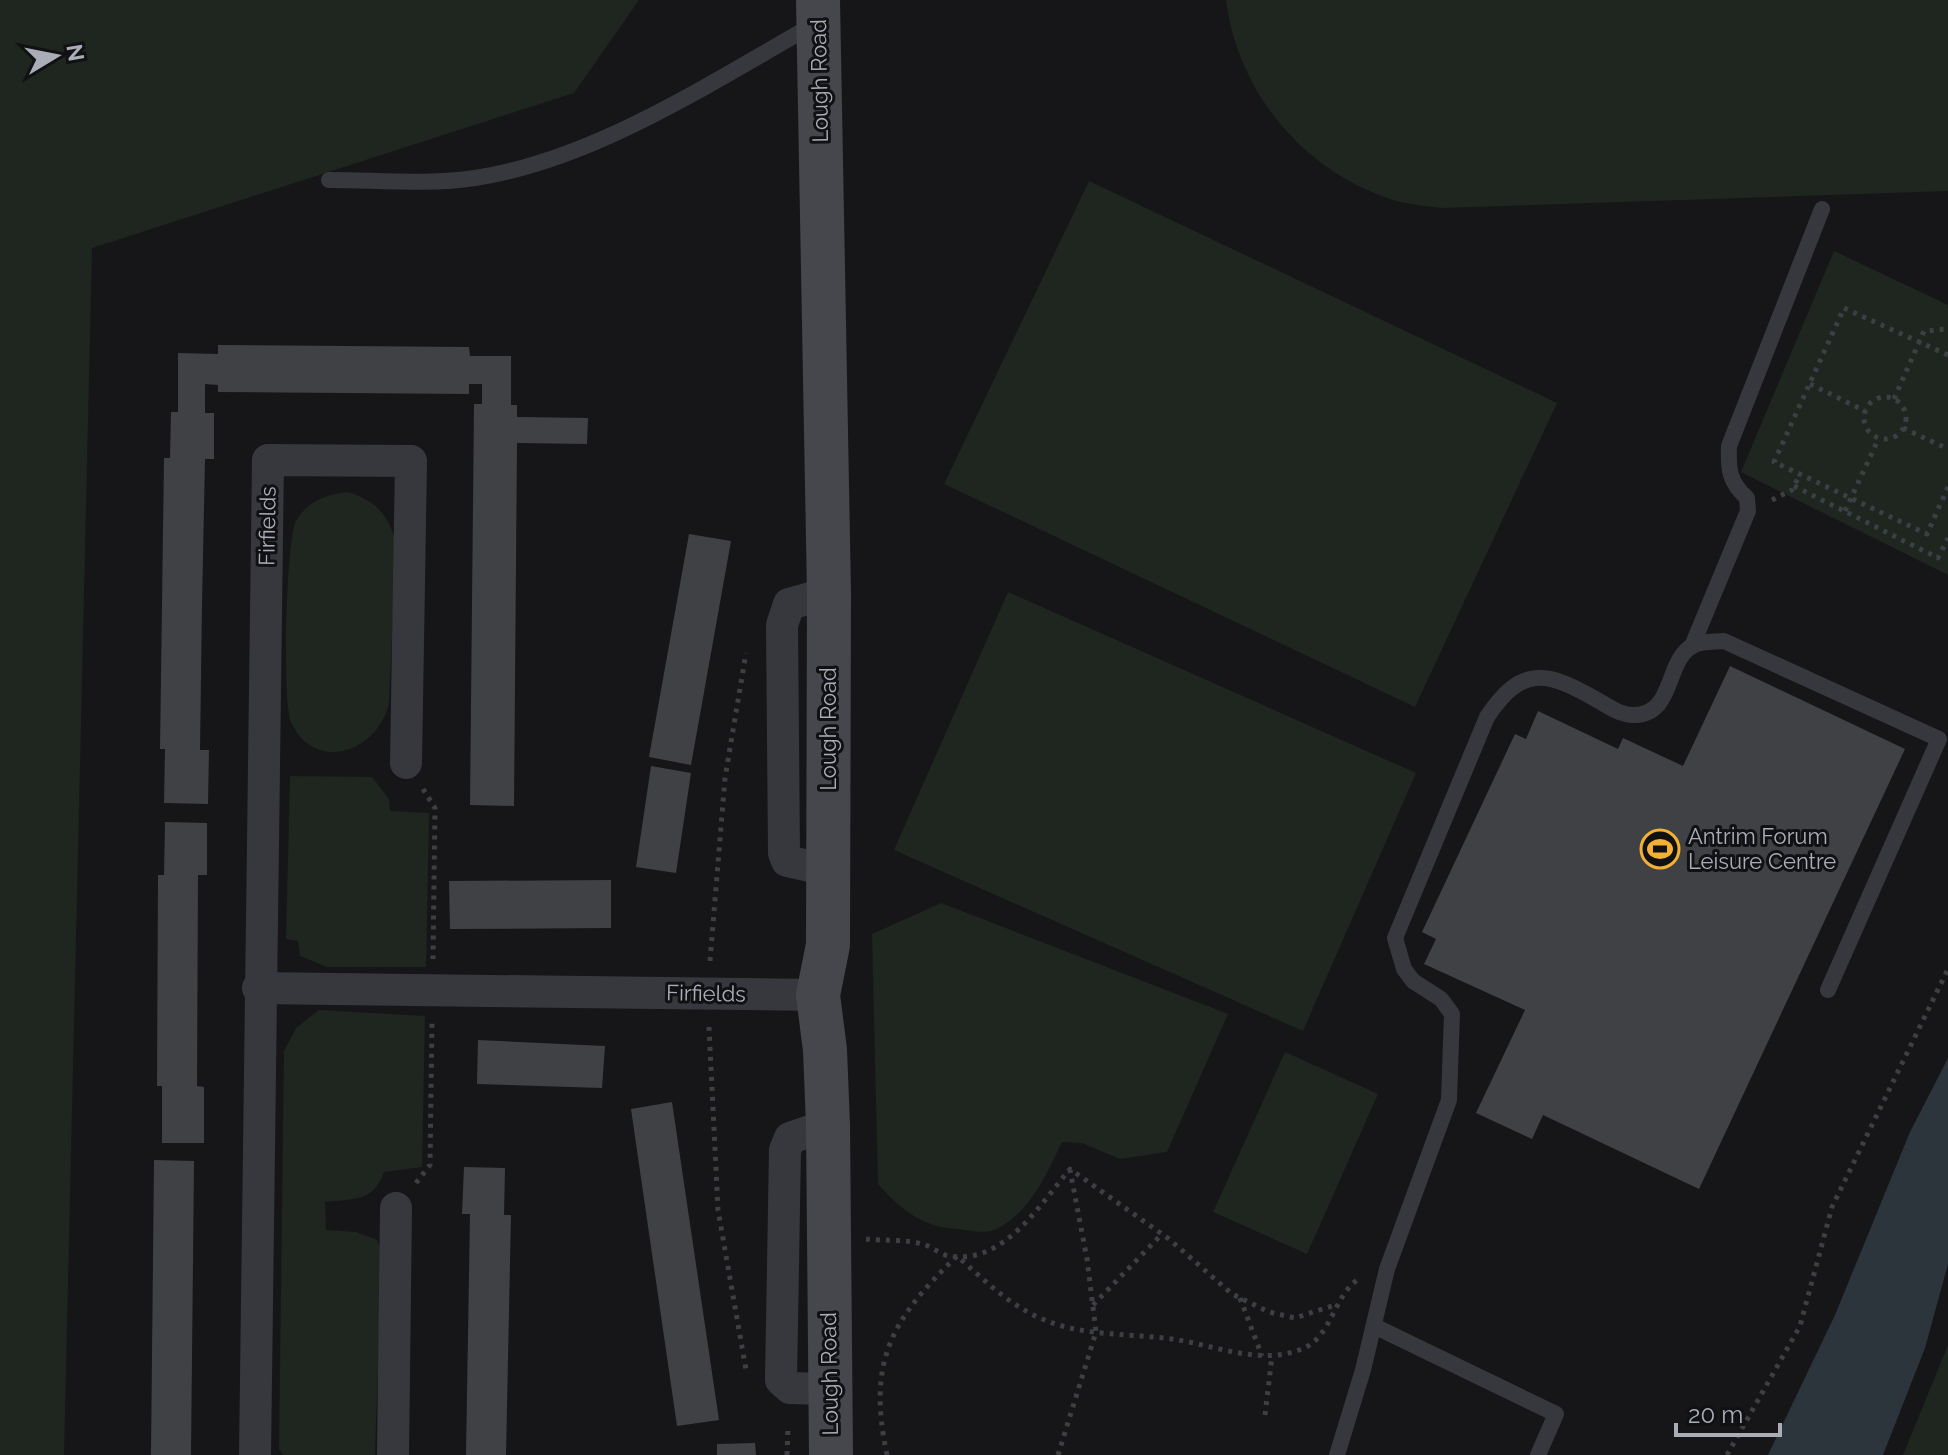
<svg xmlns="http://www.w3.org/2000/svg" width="1948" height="1455" font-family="Raleway,sans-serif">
  <rect width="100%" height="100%" fill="#161618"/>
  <g fill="#1e261f">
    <polygon points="0,0 639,0 574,93 92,248 64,1455 0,1455"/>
    <path d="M1226 0H1948V191L1441 208C1426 206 1408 204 1393 200 1303 171 1238 93 1226 0Z"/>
    <polygon points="1089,181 1557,403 1415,707 944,484"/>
    <polygon points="1834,251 1948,305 1948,575 1741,472"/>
    <path d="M347 492C376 500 390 516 396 545L389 703C377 754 314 773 291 722 282 703 286 539 296 521 308 501 325 495 347 492Z"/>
    <polygon points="1008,592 1416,773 1303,1031 894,850"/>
    <polygon points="290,776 372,777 389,799 390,811 429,813 426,967 327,967 300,956 298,941 286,939"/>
    <path d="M941 903 1228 1014 1167 1152 1120 1159 1082 1143 1062 1142C1046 1175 1030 1214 994 1230 985 1234 968 1230 957 1229 922 1227 900 1209 878 1184L872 934Z"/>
    <path d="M319 1010 425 1016 422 1167 384 1172C374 1202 352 1199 325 1202L326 1230 356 1232 377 1240 382 1253 375 1455H283L279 1449 284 1051 296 1028Z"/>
    <polygon points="1285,1052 1378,1094 1307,1254 1213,1212"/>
    <polygon points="1948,1345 1948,1455 1903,1455"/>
  </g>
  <polygon fill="#2c353c" points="1948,1058 1948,1264 1925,1348 1883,1455 1768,1455 1835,1315 1910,1132"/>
  <g fill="#404145">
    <polygon points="218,345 469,347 470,356 511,356 511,405 517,405 517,417 588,418 587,444 517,443 514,806 470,805 474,404 482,404 482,384 469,384 469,394 218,392 218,385 205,384 205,413 214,413 214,459 205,459 202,604 200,750 209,750 208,804 164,803 165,749 160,749 164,458 170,458 171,412 178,412 178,353 218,354"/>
    <polygon points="689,534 731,541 691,765 649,757"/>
    <polygon points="1730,666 1905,749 1699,1189 1543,1115 1532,1139 1476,1113 1525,1010 1424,964 1436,939 1422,932 1515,734 1526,739 1538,711 1618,749 1623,738 1683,766"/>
    <polygon points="651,766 691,773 676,873 636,867"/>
    <polygon points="165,822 207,823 207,875 198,875 197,1086 204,1087 204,1143 162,1143 162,1086 157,1086 158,875 164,875"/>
    <polygon points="611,880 611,928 450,929 449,881"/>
    <polygon points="478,1040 605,1046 602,1088 477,1084"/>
    <polygon points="672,1102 719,1420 677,1426 631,1109"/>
    <polygon points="154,1160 194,1161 191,1455 151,1455"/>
    <polygon points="464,1167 505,1168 504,1215 511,1215 506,1455 466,1455 470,1214 462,1214"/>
    <polygon points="755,1443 756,1455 717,1455 717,1444"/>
  </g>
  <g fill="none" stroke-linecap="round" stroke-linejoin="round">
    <g stroke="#3d3f44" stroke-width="5" stroke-dasharray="4 6" stroke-linecap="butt">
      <polyline points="1948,355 1844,308 1774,462 1927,534 1948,487"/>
      <polyline points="1810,384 1865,411"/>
      <circle cx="1885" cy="418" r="21"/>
      <polyline points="1894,399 1924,331 1948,329"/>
      <polyline points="1903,428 1948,449"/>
      <polyline points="1794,486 1938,558 1948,538"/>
      <polyline points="1772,500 1792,490 1800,474"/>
      <polyline points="1845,511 1878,440"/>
      <polyline points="423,789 435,808 433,959"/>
      <polyline points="710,961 725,778 746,653"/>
      <polyline points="709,1027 718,1210 746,1370"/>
      <polyline points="416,1183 430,1165 432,1021"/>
      <path d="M866 1239C883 1241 905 1239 922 1244 932 1246 940 1255 950 1256 1004 1265 1041 1203 1070 1169L1169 1239 1232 1294 1269 1312 1295 1318 1335 1305"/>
      <polyline points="1240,1298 1262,1356"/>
      <polyline points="1093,1305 1162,1234"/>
      <polyline points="1265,1415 1272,1356"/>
      <polyline points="787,1455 788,1428"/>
      <path d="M887 1455C867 1361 891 1320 957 1256 983 1279 1008 1304 1040 1318 1082 1337 1128 1333 1172 1339 1215 1345 1262 1367 1304 1348 1332 1336 1334 1294 1360 1278"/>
      <polyline points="1058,1455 1096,1332 1087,1259 1070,1170"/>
      <polyline points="1727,1455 1800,1326 1832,1207 1948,969"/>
    </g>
    <g stroke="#37383d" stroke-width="16">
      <path d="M329 180C376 180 428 185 475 178 594 160 710 83 813 25"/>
      <path d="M1692 646 1748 511 1747 498C1729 482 1728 469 1729 446L1822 209"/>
      <polyline points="1374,1326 1556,1414 1538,1455"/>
      <path d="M1337 1455 1363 1370 1387 1269 1449 1100 1452 1014 1441 999 1413 981 1404 969 1395 938 1487 717C1523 663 1548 672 1599 701 1609 707 1621 715 1633 715 1676 715 1664 660 1694 645 1703 641 1714 642 1724 641L1939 739 1828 990"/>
    </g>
    <g stroke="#37383d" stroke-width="32">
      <polyline points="827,870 787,861 784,853 782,625 789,604 829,593"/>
      <polyline points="258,988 818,995"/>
      <polyline points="828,1125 790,1138 785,1150 781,1380 790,1388 828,1389"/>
      <polyline points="255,1455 268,460 411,461 406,763"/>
      <polyline points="393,1455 396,1208"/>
    </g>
    <polyline stroke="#45474d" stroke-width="44" points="818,0 829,593 828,945 818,995 825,1050 828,1125 831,1455"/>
  </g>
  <defs>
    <symbol id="stadium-ring" viewBox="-11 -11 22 22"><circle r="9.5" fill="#111113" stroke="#f2b134" stroke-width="1.5"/><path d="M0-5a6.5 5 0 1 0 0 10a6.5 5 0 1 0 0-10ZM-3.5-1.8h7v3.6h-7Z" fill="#f2b134"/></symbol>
  </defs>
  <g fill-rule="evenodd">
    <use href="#stadium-ring" x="1638" y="827" width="44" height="44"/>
  </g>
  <g text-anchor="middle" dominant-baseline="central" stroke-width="6" stroke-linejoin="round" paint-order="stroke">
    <g font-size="22" fill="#a8adb8" stroke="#111113">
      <text transform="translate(819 81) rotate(-91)">Lough Road</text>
      <text transform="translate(267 526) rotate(-89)">Firfields</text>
      <text transform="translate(828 729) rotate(-90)">Lough Road</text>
      <text transform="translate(706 993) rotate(1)">Firfields</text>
      <text transform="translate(829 1374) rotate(-91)">Lough Road</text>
    </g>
    <g font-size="22" fill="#a8adb8" stroke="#111113" text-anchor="start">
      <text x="1688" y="836">Antrim Forum<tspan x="1688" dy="25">Leisure Centre</tspan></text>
    </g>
  </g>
  <g transform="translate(56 56) rotate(80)" stroke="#111113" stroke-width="6" paint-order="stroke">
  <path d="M0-6L14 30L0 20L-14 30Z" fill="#a8adb8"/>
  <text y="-12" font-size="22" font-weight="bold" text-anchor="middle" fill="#a8adb8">N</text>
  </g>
  <path d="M1676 1423v12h104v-12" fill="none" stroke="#a8adb8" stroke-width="4"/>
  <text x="1688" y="1423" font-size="24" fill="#a8adb8" stroke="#111113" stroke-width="6" paint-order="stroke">20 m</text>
</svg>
